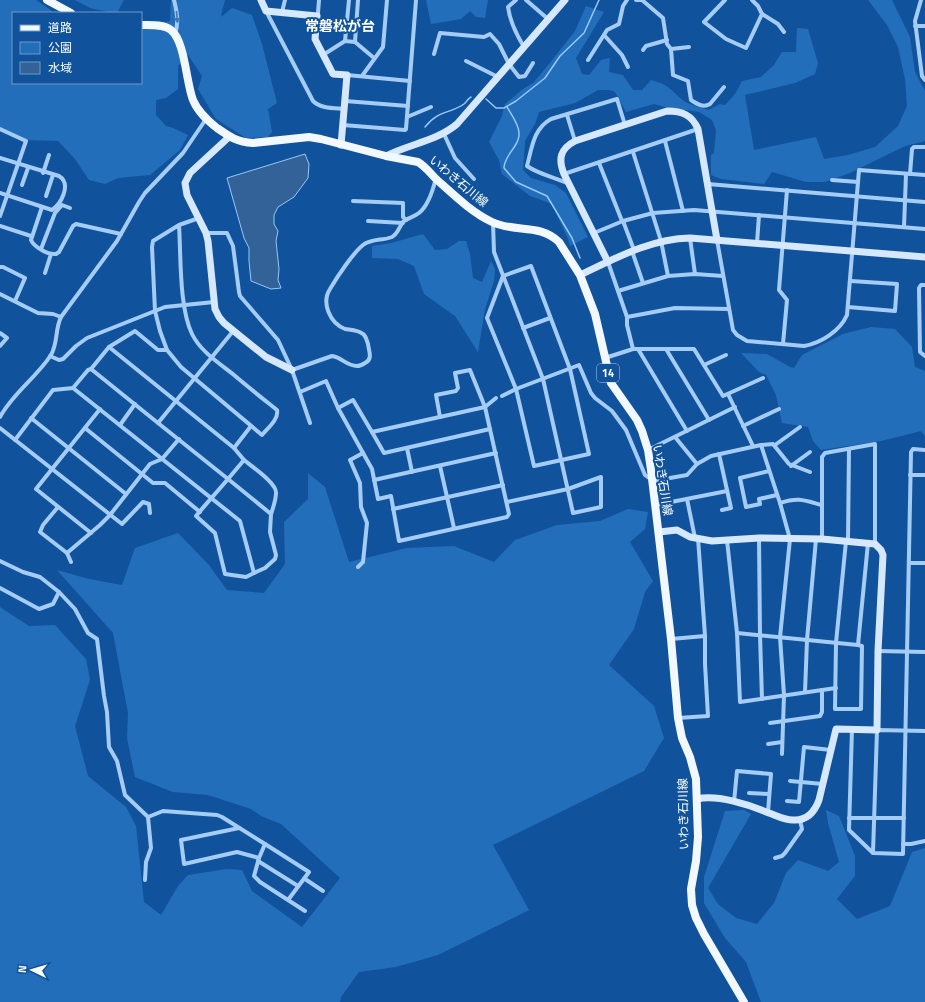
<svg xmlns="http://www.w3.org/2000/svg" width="925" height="1002" font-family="'Titillium Web','Noto Sans JP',sans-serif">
  <rect width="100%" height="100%" fill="#10539c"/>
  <g fill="#236eba">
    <polygon points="0,0 36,0 55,13 13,13 13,83 141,83 141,29 170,21 171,0 225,0 222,11 221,17 232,8 252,15 262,44 277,103 268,109 272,132 268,137 246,138 216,119 198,89 202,76 188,55 178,66 178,89 166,98 156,100 156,115 166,126 173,128 188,135 180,150 150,175 118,178 105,184 89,180 75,159 58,141 23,140 0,131"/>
    <polygon points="75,0 124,0 117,13 113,13 90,8"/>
    <polygon points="426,0 488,0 485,18 476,17 470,11 461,19 431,24"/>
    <path d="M868 0H892L910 37 915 72 925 91V141L905 146 850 173 825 182H806L772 172 764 184 721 179 711 175V155L714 153 716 130 712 120 699 112 665 107 654 104 626 112 615 92 610 90H598L575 103 539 112 535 124 525 141 523 170 531 178 555 185 566 193 588 237 570 246 568 239 552 204 530 196 502 174 499 160 489 142 502 116 505 104 523 89 533 83 549 64 575 31 586 6 604 12 576 58 582 74 589 75 601 60 610 58 609 72 623 75 633 90H642L651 80C670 85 670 90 684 101 690 105 701 107 708 110L720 104 725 105 735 94 742 81 761 77 774 65 782 52H796L797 28 808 29 818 63 815 74 795 83 745 95 754 150 816 137 824 159 848 155 875 147 898 126 907 106 905 79 898 47 887 25Z"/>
    <polygon points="423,234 435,250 447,249 459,241 466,241 470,254 473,278 482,282 491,261 495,269 494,281 485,309 478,352 455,316 424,294 414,266 398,259 372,258 372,246 391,243"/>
    <polygon points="871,327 895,329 912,347 915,367 925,371 925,436 921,431 881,441 821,450 813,441 808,427 782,423 776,395 766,375 759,372 741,353 767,354 790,367 794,368 802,355 843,334"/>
    <polygon points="308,473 325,487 349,562 407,548 454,546 494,562 515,540 557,525 600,521 628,509 648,512 645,529 630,542 653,581 645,592 634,629 609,665 654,706 664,738 644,771 493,845 529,910 438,955 396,967 359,972 341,997 340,1002 0,1002 0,607 29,626 55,625 86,659 90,680 75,726 88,776 126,807 136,826 144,902 161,915 178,886 188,875 227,869 242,870 252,891 302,927 340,878 281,824 261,816 251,809 208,795 173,792 135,777 127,738 128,713 113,633 57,570 89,579 122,585 135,548 178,533 209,565 227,590 264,593 285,564 284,522 308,499"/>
    <polygon points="744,810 751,814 708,888 718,904 736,918 757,924 774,903 786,873 798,860 828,871 839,862 828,823 826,810 839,816 855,856 855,876 837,899 857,919 890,906 912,852 925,848 925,1002 761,1002 746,962 725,938 704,903 704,877 725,811"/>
  </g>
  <polygon fill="#326297" stroke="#97c8f8" points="305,154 309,164 308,178 294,197 278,207 274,215 274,224 278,231 276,241 279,269 278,280 281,288 271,289 251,281 249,261 249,248 244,238 227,178"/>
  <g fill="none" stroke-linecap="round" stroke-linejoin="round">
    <g stroke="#97c8f8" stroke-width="1.5">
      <polyline points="486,99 496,108 504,108 516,101 545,78 560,56 584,33 599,0"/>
      <path d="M507 107C511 114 519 124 519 133 520 146 504 155 504 168L516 182 547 196 572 238 580 258"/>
      <path d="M425 127C438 110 450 114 464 104 467 102 467 99 471 97"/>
    </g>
    <g stroke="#a5ccf5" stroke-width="4">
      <path d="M174 0C177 12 179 22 175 34"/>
      <path d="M516 0 508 7C510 22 516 34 524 47"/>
      <polyline points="526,0 548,19"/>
      <path d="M636 0H642L663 18 667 44 671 49 673 75 688 81 691 100C697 104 703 108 710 104L724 87"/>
      <polyline points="725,0 704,22 726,39 746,48 762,14 758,6 752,0"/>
      <polyline points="921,0 915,21 922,76 925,80"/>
      <path d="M266 11 313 101C321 109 334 108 345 109"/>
      <polyline points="282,12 285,0"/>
      <polyline points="762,14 778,24 784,32"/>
      <polyline points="317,16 318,13 319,0"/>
      <polyline points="915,26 925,26"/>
      <polyline points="604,35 622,55 628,67"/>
      <polyline points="345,41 349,0"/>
      <polyline points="355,42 358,0"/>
      <polyline points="671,49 689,47"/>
      <polyline points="643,50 646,46 667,40"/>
      <polyline points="434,54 440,33 484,37 490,34 499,44 509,64 519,77 525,76 533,63"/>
      <polyline points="323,55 345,41 355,42 374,58"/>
      <polyline points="588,60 607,30 619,24 623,6 627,0"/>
      <polyline points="466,61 498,77"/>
      <polyline points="347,75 410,81"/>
      <polyline points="362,76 383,47 387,0"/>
      <polyline points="345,101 408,106"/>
      <polyline points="567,115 575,141"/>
      <polyline points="407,117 431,107"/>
      <polyline points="343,125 405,130 406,129 416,0"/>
      <polyline points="0,129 26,141 0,216"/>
      <polyline points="444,134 455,158 474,179"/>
      <polyline points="665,141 683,211"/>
      <polyline points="633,152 661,241 668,276"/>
      <path d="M0 158 59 176C72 184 61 204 52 210L0 193"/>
      <polyline points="599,163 622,221"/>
      <polyline points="43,173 49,155"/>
      <polyline points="564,174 698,129"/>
      <polyline points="910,174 912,149 914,147 925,147"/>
      <polyline points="832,180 858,182"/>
      <path d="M569 184C555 177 540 175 527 166 532 148 533 129 551 119L617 99 625 125"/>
      <polyline points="708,184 925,202"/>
      <polyline points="22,185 28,168"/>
      <polyline points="46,196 53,175"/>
      <polyline points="353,201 403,203 403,217 406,220"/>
      <path d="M42 207 31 240C34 247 48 255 56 254L59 252 73 226 76 224 121 234"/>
      <polyline points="368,221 403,223"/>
      <polyline points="623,221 634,250"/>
      <polyline points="493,223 494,252 543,379 573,513 601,507 601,477 568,489 507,502"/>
      <path d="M179 225C181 256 179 307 192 334 201 352 219 363 234 375 248 387 262 398 277 410 279 419 268 428 262 435L181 367 167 350 160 331 155 311 152 247 153 241 179 225 199 218"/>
      <polyline points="0,226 31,236"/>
      <polyline points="904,227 906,174"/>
      <polyline points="206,233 227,233 233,246 239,292 240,296 278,340 292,370 310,423"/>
      <polyline points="594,233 623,221 653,213 694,210 925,229"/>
      <polyline points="690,238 695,274"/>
      <path d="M717 240 733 330 737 335 747 341 804 346C821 343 840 331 847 315L859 170 925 175"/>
      <polyline points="757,243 759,215"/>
      <polyline points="41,249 55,213 62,205 70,208"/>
      <polyline points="632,251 643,283"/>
      <polyline points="608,262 627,317 627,325 633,349"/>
      <polygon points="531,266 570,369 589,454 534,466 516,389 487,318 503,276"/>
      <polyline points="0,267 3,267 25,278 15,301"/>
      <polyline points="45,273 51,254"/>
      <polyline points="925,285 921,285 919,288 920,352 925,356"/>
      <polyline points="618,291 668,276 695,274 723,276"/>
      <polyline points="0,294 38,313 53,314 61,317"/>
      <polyline points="848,307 895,311 897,284 851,281"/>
      <polyline points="627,317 675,308 729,309"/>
      <polyline points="523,328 550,318"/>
      <polyline points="0,333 7,338 0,346"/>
      <polyline points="783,344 787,300 779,290 787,190"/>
      <polyline points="109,347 234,448 244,460"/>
      <polyline points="638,349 687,431"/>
      <polyline points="666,349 709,420"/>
      <polyline points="50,356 59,360 63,359 76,346 87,338 165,307 214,302"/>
      <polyline points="605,358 633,349 694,349 723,396 763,378"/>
      <polyline points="704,365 726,355"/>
      <polyline points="91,369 158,423"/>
      <path d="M292 370 332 356C341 357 347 366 357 366 360 366 362 365 365 363 373 359 369 352 368 344 367 341 366 336 363 334 358 330 351 330 345 329 330 323 321 303 330 289 337 277 353 253 363 245 372 238 382 241 392 237 398 234 399 227 403 222 407 218 414 217 419 213 428 206 433 190 436 178"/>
      <path d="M73 388 240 521 254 573 246 577 225 574 215 533 196 516C206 504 217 492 228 479L271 514C273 508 276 500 276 493 277 483 251 466 244 460L228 479 158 423 234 330"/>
      <polyline points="300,392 326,381 338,408 372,469 378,499 391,496 399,541 507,517 509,514 485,407 470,370 455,373 458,388 456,391 436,395 440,417"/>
      <polyline points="728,394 753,446"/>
      <polyline points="502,396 516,389 579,365 591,393 595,398 612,411 626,430 645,475 653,481 687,475 697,464 711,456 761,445 780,503 790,539 780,637 784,695 782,754"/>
      <polyline points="338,408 353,400 372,432"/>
      <path d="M0 417C13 393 36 378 51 355 58 343 55 329 61 317L117 241 139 202 145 193 183 153 206 119"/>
      <polyline points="31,418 126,494"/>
      <polyline points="120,425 135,404"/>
      <polyline points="743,426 779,409"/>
      <polyline points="0,428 122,524 143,502 149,504 150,513"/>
      <polyline points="85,428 153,483 165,483 200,512"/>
      <polyline points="490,429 384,453 372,432 485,407 496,398"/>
      <polyline points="675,437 697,464"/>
      <polyline points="15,440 53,390 73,388 88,370 91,369 109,347 135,331 158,350 167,350"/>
      <polyline points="761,445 773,444 789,464 810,472"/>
      <polyline points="775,445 800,427"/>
      <polyline points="234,448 251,426"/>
      <polyline points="407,448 412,472"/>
      <polyline points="648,450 735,407"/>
      <polyline points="719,454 731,508 722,510"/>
      <polyline points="440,466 454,528"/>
      <polyline points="791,466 810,452"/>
      <polyline points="769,471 740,478 746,507 760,504 759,499 777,495"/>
      <polyline points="910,475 925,475"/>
      <polyline points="374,480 496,453"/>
      <polyline points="687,499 695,538"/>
      <path d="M780 503C798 497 804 500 821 505"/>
      <polyline points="656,505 727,491"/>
      <polyline points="58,507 43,525 40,532 67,553 71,562"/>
      <polyline points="393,509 503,485"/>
      <polyline points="91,533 36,489 100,409"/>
      <polyline points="759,538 760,635 762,699"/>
      <polyline points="822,539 822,457 825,453 875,444 875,544"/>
      <polyline points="727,540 737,633 740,702 836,688"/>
      <polyline points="846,541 836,643 835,709 861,709 862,646 858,645 868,543"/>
      <polyline points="848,541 849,449"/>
      <polyline points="67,553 100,525 110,515 150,464 162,459 179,439"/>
      <polyline points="0,561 23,572 40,577 59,592 75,609 88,633 97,639 104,696 107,712 109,747 117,761 125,795 148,817 163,811 217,815 222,817 265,844"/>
      <polyline points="909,563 925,563"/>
      <polyline points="358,567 363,562 367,523 361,507 360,483 350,460 363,453"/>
      <polyline points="254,573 265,568 275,559 276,555 270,532 271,514"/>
      <polyline points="0,588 39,609 53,604 59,592"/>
      <polyline points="737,633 858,645"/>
      <polyline points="671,639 705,636"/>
      <polyline points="878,651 925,652"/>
      <polyline points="805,692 807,640 816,539"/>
      <polyline points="678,718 708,716 705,664 705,636 698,538"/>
      <polyline points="770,723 820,716 822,712 822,690"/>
      <polyline points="852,729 849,830 873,853 903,854 911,452 913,449 925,450"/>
      <polyline points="768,744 782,742"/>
      <polyline points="790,781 823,784"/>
      <polyline points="749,793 769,794"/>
      <polyline points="787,801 799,802 804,747 831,750"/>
      <polyline points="734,802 737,771 771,774 768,812"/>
      <polyline points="849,818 904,818"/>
      <polyline points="239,828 181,840 184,864 237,852 259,858"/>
      <polyline points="903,844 911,844 925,841"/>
      <polyline points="873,853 877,730 925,731"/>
      <polyline points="775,858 782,856 785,853 802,829 800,820"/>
      <polyline points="258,861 298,886"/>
      <polyline points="305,879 323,891"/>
      <polyline points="145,880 146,862 151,848 148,817"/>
      <polyline points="288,900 309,872 265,844 259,858 254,876 260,882 305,911"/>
    </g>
    <g stroke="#d5e8fd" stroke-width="7">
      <polyline points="261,0 266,11 317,16 315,39 333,74 347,75 341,145"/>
      <polyline points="229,137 190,173 185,183 187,195 206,233 208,241 215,309 219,317 224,323 266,357 292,370"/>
      <path d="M386 156C409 144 437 141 457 124L565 0"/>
      <path d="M608 262 564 174C558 159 560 149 575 141L667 111C682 111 692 115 698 129L717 240"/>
      <path d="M580 275C616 258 650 239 690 238L925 257"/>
      <path d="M659 532 677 530 690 537 712 541 759 538 822 539 875 544 881 550 883 555 878 651 877 730 836 729 819 800C815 811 808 820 795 820 786 821 777 816 769 813 750 805 717 794 697 799"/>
    </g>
    <g stroke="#f2f8ff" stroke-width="8">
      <polyline points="47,0 71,13"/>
      <path d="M141 25C150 25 164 24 171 30 185 41 186 82 193 100 198 112 207 120 217 128 230 137 237 142 253 143L309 137 321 139 386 156 418 162C425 166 430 173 436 179 453 194 471 212 492 222 515 233 540 223 559 242L580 275 595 314 611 383 637 420 642 431 648 450 651 470 671 639 678 718 682 738 690 757 696 779 698 837 696 861 691 889 692 905 696 918 704 934 744 1002"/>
    </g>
  </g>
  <defs><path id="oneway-solid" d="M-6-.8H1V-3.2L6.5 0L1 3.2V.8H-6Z"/></defs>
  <use fill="#3d77b7" href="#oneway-solid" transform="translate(177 17) rotate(85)"/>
  <g text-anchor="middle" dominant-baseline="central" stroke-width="4" stroke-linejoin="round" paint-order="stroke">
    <rect fill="#10539c" stroke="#b7cbe1" stroke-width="1" x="597" y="364" width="22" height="18" rx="3"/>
    <g font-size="11" font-weight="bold" fill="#fff">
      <text x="608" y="373">14</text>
    </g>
    <g font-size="12" fill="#fff" stroke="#10539c">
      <text transform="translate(459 181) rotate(40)">いわき石川線</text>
      <text transform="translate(663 480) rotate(81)">いわき石川線</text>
      <text transform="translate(683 814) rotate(-91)">いわき石川線</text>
    </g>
    <g font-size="14" font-weight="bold" fill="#fff" stroke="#10539c">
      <text x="340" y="25">常磐松が台</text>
    </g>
  </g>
  <rect x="12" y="12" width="130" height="72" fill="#10539c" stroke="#7098c4"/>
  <rect x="20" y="25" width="20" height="6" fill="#f2f8ff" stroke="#7098c4"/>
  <text x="48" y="32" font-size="12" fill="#ffffff">道路</text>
  <rect x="20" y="42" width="20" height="12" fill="#236eba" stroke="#7098c4"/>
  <text x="48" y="52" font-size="12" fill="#ffffff">公園</text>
  <rect x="20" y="62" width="20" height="12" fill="#326297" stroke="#7098c4"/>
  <text x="48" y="72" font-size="12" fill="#ffffff">水域</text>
  <g transform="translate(32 970) rotate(275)" stroke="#10539c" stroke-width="3" paint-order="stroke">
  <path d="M0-3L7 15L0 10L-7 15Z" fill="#ffffff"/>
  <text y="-6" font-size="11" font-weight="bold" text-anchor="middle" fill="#ffffff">N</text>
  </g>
</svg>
